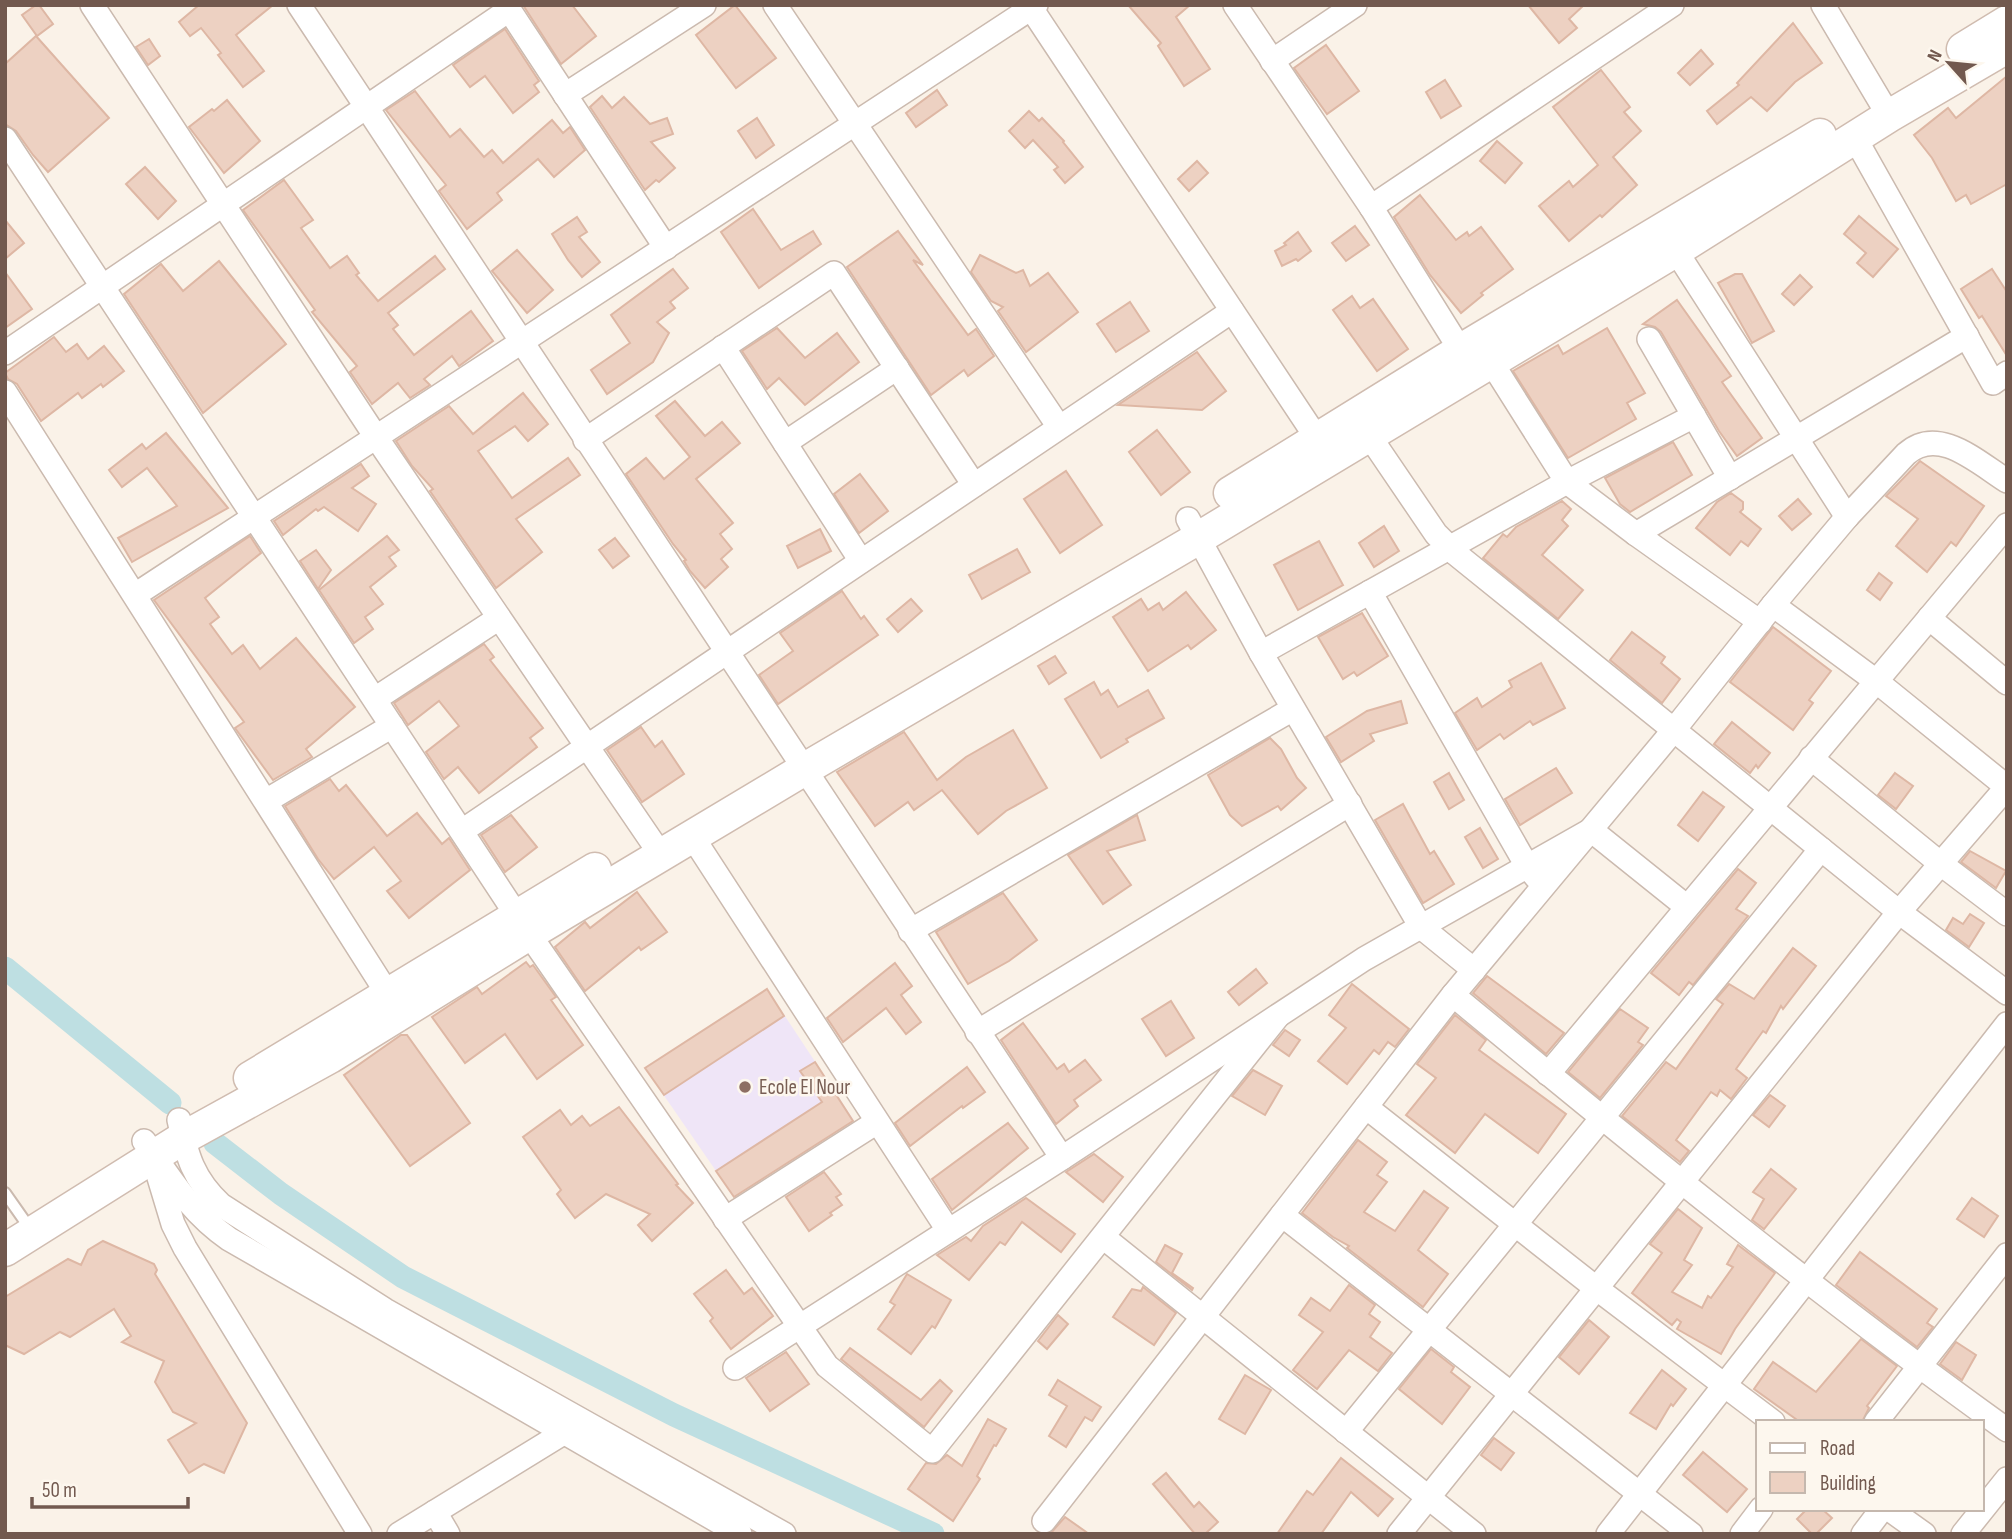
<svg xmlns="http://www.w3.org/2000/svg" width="2012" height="1539" font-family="'Sofia Sans Condensed',sans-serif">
  <rect width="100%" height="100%" fill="#faf2e8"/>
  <polygon fill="#efe5f7" points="767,989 853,1119 734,1197 645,1068"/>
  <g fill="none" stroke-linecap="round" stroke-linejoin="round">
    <g stroke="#bedfe2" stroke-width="23">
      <polyline points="5,968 170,1103"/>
      <polyline points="215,1143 281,1194 403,1277 674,1415 933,1534"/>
    </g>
  </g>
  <g fill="#edd1c2" stroke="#deb7a4" stroke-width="2">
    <polygon points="36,5 39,5 53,24 37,36 22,15"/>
    <polygon points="199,5 273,5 236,35 264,71 243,87 218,55 221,53 201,28 190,36 179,22"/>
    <polygon points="523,5 572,5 596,36 561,64"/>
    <polygon points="735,5 776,58 736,88 696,35"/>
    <polygon points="1128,5 1190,5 1176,17 1210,69 1184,86 1158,46 1161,43"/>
    <polygon points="1528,5 1584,5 1569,19 1577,28 1559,43"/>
    <polygon points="1793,23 1822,63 1795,82 1767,111 1751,97 1717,124 1707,111 1739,85 1737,83"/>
    <polygon points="505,29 539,81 534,85 539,92 513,113 485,76 470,87 453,65"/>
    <polygon points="36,36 109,118 48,172 33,155 16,131 5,124 5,64"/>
    <polygon points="149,39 160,56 148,65 136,47"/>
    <polygon points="1326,45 1359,91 1327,114 1294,68"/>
    <polygon points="1701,50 1713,64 1690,85 1678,73"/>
    <polygon points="1601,70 1630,107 1624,112 1641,131 1613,157 1637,185 1602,217 1600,215 1569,241 1539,206 1569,181 1573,187 1598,165 1553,107"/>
    <polygon points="2007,76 2007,184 1971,204 1966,195 1956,201 1932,158 1914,135 1948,108 1956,118"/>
    <polygon points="1445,80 1461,106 1441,118 1426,92"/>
    <polygon points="937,90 947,105 916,127 906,113"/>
    <polygon points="415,91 450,137 460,129 484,157 492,150 503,163 552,120 563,133 570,127 585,150 554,177 538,159 497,193 502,200 467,229 439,191 446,185 386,110"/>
    <polygon points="602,96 612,108 624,97 650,124 667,118 673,134 651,142 675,168 659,182 656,180 645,190 590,107"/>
    <polygon points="227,100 260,141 224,173 189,127 212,109 214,111"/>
    <polygon points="1029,111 1039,121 1042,118 1064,141 1063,142 1083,167 1065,183 1054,170 1058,167 1033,140 1025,148 1009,131"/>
    <polygon points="757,118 774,145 756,158 738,131"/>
    <polygon points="1497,141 1522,163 1505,183 1480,161"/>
    <polygon points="1197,161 1208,173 1189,191 1178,179"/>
    <polygon points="145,167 176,201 158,219 126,184"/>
    <polygon points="284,180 313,220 301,228 330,268 347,256 359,273 356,275 378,301 435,256 445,269 388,313 398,325 393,329 414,355 471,311 493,341 459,366 452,356 424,379 430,385 410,398 398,383 372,404 350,372 357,366 312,312 315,310 243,210"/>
    <polygon points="1420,195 1456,240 1467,232 1469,236 1481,227 1513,269 1481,293 1483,295 1461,313 1430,275 1394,217"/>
    <polygon points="753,209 781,250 813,231 821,244 759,288 721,232"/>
    <polygon points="1859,216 1898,249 1873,277 1857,263 1866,253 1844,234"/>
    <polygon points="577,217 587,232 579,237 600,262 582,277 568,260 552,234"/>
    <polygon points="5,220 24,243 5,259"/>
    <polygon points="1355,226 1369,245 1346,261 1332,243"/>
    <polygon points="898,231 923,265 913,260 968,335 976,329 994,356 968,376 964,370 931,395 847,267"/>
    <polygon points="1298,232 1311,251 1298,261 1296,259 1282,266 1275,251 1286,245 1284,243"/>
    <polygon points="517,250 553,290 527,313 492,271"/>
    <polygon points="980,255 1016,273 1023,270 1030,286 1048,273 1078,312 1026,352 998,311 1003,307 991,301 971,272"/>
    <polygon points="219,261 286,344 203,413 124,294 161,264 183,291"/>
    <polygon points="673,269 688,288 670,302 675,308 657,322 669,333 653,362 607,394 591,370 630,343 611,315"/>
    <polygon points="1992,269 2007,292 2007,356 1982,316 1979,318 1961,289"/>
    <polygon points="5,272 32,309 5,328"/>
    <polygon points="1735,274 1742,274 1774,331 1752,343 1718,283"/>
    <polygon points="1800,275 1812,287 1794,305 1782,294"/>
    <polygon points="1352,296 1360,308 1373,299 1408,349 1377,371 1333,310"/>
    <polygon points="1677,300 1731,376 1722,382 1762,438 1737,456 1719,431 1661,332 1655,327 1643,324"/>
    <polygon points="1130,302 1149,331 1116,352 1097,324"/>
    <polygon points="777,328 805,358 837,333 859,362 805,405 779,378 767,389 742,351"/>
    <polygon points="1607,328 1645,393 1627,403 1636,419 1568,458 1513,371 1558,345 1563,354"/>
    <polygon points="54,337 66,352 77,344 88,359 104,346 124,371 103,387 101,384 82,398 78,393 41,421 17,384 8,379 5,373"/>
    <polygon points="1197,352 1226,391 1202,410 1118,405"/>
    <polygon points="523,393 548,424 528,441 515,426 478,451 512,498 568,458 580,475 516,519 542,552 496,588 430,491 433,489 412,466 396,441 449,406 473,434"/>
    <polygon points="675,401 705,436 722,422 740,443 696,479 733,523 720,534 732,549 721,559 728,567 705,588 690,571 684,561 686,560 673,544 626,474 646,458 664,479 690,457 656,416"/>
    <polygon points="1157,430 1190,472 1161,495 1129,452"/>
    <polygon points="166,433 228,508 132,562 118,538 177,506 147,468 122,487 109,470 142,444 146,449"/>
    <polygon points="1673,442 1692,475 1630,512 1620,504 1605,478"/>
    <polygon points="1920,461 1984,506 1956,546 1951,542 1927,572 1896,546 1918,519 1886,496"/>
    <polygon points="361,464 369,476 352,488 376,504 358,531 324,507 318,511 316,509 283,535 274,521"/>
    <polygon points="1066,471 1102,525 1060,553 1024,499"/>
    <polygon points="860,474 888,511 859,533 834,494"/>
    <polygon points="1731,493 1743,502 1743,509 1740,512 1761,529 1748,546 1741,541 1730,555 1696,528 1717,502"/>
    <polygon points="1798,499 1811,514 1792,530 1779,516"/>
    <polygon points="1562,501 1571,509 1562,520 1568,526 1542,555 1583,590 1558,619 1483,558 1503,534 1507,537 1516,527"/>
    <polygon points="1384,526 1399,551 1374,567 1359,543"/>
    <polygon points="820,529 831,551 798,568 787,546"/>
    <polygon points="250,536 261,553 205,598 219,617 210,624 232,654 243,645 260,669 296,638 355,707 306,749 312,757 273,780 235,728 244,722 154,600"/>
    <polygon points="387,536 399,550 389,557 396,566 370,587 383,604 365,617 373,629 354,643 319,590"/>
    <polygon points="615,538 629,556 613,568 599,550"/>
    <polygon points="1319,541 1343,585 1298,610 1274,565"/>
    <polygon points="1017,549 1030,572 982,599 969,575"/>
    <polygon points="316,550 331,570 318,589 300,561"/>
    <polygon points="1879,573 1892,583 1880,600 1867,590"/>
    <polygon points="842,591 861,619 864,616 878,635 778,704 759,675 793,651 780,633"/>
    <polygon points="1186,592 1216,630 1191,649 1188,645 1148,671 1113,617 1141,599 1148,610 1159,603 1163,610"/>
    <polygon points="911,599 922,611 898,632 887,619"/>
    <polygon points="1362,613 1388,656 1357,676 1354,672 1343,679 1318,637"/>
    <polygon points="1773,627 1831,671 1809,700 1813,703 1793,730 1730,682"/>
    <polygon points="1632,632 1665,657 1661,663 1680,679 1662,703 1610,660"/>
    <polygon points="484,644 494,657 490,660 543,728 530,738 537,747 479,793 458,767 444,779 426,752 459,726 439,701 408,725 394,703"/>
    <polygon points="1055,656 1066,673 1049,684 1038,666"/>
    <polygon points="1541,663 1565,708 1533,725 1530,721 1504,739 1500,734 1477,750 1455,713 1477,698 1482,707 1512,687 1509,681"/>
    <polygon points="1094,682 1101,695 1108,690 1118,707 1148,690 1164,718 1126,739 1128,742 1101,758 1065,699"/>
    <polygon points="1401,701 1407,723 1370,734 1374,741 1341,762 1326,737 1367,711"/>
    <polygon points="1732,722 1770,753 1758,768 1756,765 1750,773 1714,744"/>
    <polygon points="641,727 655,747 662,741 684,774 642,802 607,750"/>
    <polygon points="1013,730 1047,788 1006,811 978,834 942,790 914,810 908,802 875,826 837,772 904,732 937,780 966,757"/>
    <polygon points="1270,738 1281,749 1297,778 1306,788 1281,810 1278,806 1242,826 1230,815 1208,775"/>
    <polygon points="1556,768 1572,793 1520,825 1505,799"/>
    <polygon points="1449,773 1464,800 1449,809 1434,782"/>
    <polygon points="1895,773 1913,786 1896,809 1878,795"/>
    <polygon points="330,779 339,791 346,785 387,836 417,813 442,844 449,838 470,870 409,918 387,891 401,881 374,847 334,879 318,859 285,806"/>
    <polygon points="1703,792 1724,807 1698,841 1678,825"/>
    <polygon points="1403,804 1430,854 1434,851 1454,884 1423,903 1375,820"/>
    <polygon points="511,815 537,847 505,872 481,835"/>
    <polygon points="1137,815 1145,840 1107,851 1131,885 1103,904 1068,855"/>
    <polygon points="1480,828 1498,859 1483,868 1465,837"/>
    <polygon points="1970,851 2006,871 1996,888 1961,862"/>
    <polygon points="1738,869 1756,883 1736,909 1748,916 1693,985 1689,982 1679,995 1651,973"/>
    <polygon points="637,892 667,932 641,950 639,947 585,991 555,947 585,922 590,928"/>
    <polygon points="1003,893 1037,940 1009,961 968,984 936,932"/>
    <polygon points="1970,914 1984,923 1969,947 1946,930 1953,918 1963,924"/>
    <polygon points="1793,948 1816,966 1783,1009 1781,1006 1766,1033 1763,1031 1736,1069 1747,1078 1731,1099 1720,1090 1717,1096 1711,1092 1676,1140 1689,1151 1680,1162 1622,1116 1666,1062 1676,1069 1723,1004 1716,999 1729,984 1754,999"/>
    <polygon points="526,962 530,967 533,965 556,997 551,1000 583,1045 537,1079 505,1034 465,1063 432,1017 477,987 482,994"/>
    <polygon points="895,963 912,986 901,995 921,1022 906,1034 886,1008 843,1042 827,1018"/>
    <polygon points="1256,969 1267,983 1239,1005 1228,992"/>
    <polygon points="1487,976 1564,1033 1546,1054 1473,993"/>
    <polygon points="1352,984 1409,1029 1395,1047 1388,1042 1379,1054 1374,1050 1347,1084 1318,1061 1346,1028 1329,1015"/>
    <polygon points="767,989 784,1016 664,1095 645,1068"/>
    <polygon points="1171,1001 1194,1038 1166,1056 1142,1019"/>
    <polygon points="1620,1009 1648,1028 1638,1042 1643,1045 1600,1098 1568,1072"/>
    <polygon points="1455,1015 1486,1040 1479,1050 1566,1114 1538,1153 1485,1114 1455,1153 1406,1115 1436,1078 1417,1064"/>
    <polygon points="1023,1023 1057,1069 1064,1064 1069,1072 1085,1060 1101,1080 1074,1100 1078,1106 1056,1124 1001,1040"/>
    <polygon points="1285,1030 1300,1040 1289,1056 1273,1045"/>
    <polygon points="401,1035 407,1035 470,1123 410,1166 344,1075"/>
    <polygon points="815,1062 853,1121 734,1197 716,1171 822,1102 800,1071"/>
    <polygon points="967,1067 985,1092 963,1108 962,1106 910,1146 895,1123"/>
    <polygon points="1253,1070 1282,1086 1265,1115 1232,1096"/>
    <polygon points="1770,1095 1785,1106 1769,1127 1753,1115"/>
    <polygon points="619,1107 678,1184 676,1185 693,1203 652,1241 638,1225 650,1214 606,1194 575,1218 557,1194 561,1190 523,1137 560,1110 571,1125 582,1116 590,1126"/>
    <polygon points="1008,1123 1028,1148 952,1210 932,1179"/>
    <polygon points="1358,1140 1387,1162 1377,1175 1387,1182 1364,1212 1395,1231 1424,1191 1448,1208 1418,1250 1448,1274 1423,1307 1347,1248 1349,1246 1333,1237 1302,1213"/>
    <polygon points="1094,1154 1123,1177 1103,1202 1066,1172"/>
    <polygon points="1771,1169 1796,1189 1764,1229 1752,1220 1764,1199 1753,1192"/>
    <polygon points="824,1172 841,1194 836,1197 842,1205 830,1213 832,1215 809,1231 786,1197"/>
    <polygon points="1026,1198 1075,1234 1061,1252 1022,1222 1005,1245 1000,1242 969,1280 937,1255 966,1237 971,1241 983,1226"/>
    <polygon points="1972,1198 1998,1216 1984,1237 1957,1219"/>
    <polygon points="1678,1209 1702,1228 1684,1260 1692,1265 1672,1292 1702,1308 1708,1296 1711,1298 1733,1267 1727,1264 1738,1245 1775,1273 1735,1329 1721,1354 1677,1329 1681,1322 1677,1319 1672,1325 1632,1293 1662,1253 1650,1244"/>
    <polygon points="103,1241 154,1264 157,1270 155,1274 247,1423 224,1473 204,1464 189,1473 168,1440 196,1423 173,1412 155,1382 164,1361 122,1342 131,1336 114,1309 70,1337 60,1332 24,1354 5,1345 5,1297 68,1259 81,1265 88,1250"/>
    <polygon points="1165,1245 1182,1254 1172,1273 1193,1288 1192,1290 1156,1262"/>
    <polygon points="1860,1252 1937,1309 1927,1323 1933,1327 1917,1347 1836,1285"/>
    <polygon points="726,1270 744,1294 752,1288 773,1316 731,1349 710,1321 713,1318 694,1294"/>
    <polygon points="907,1274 951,1300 935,1328 932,1326 911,1354 878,1329 895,1305 890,1302"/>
    <polygon points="1349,1285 1375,1305 1369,1314 1380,1322 1370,1337 1392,1353 1378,1371 1349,1350 1317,1389 1293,1370 1323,1332 1299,1315 1311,1298 1330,1311"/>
    <polygon points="1143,1287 1176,1313 1154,1345 1113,1317 1132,1289 1141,1291"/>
    <polygon points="1058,1315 1068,1324 1047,1349 1038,1341"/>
    <polygon points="1589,1320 1609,1337 1579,1374 1559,1357"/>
    <polygon points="1861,1339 1897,1366 1867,1406 1869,1408 1862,1422 1800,1422 1754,1389 1773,1362 1816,1392"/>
    <polygon points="1956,1342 1976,1355 1962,1380 1940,1364"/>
    <polygon points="850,1348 921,1400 940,1380 952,1391 924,1427 841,1359"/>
    <polygon points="1431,1349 1454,1367 1451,1372 1470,1387 1442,1424 1399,1389"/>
    <polygon points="786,1352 809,1384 770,1411 746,1378"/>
    <polygon points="1662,1370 1686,1389 1673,1406 1671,1404 1656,1429 1630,1413"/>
    <polygon points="1245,1375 1271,1390 1245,1434 1219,1419"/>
    <polygon points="1058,1380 1101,1407 1092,1421 1085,1417 1066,1447 1049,1436 1067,1406 1049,1395"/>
    <polygon points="988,1419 1006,1429 996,1446 994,1445 977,1476 980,1479 953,1521 908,1489 926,1463 936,1464 947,1455 962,1466"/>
    <polygon points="1494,1438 1514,1453 1501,1470 1481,1455"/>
    <polygon points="1703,1452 1747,1489 1727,1512 1683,1475"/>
    <polygon points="1341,1458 1393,1499 1378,1516 1351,1492 1321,1534 1277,1534 1307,1491 1313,1495"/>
    <polygon points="1166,1473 1194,1507 1199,1502 1218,1522 1205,1534 1195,1534 1153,1484"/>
    <polygon points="1807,1509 1822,1509 1832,1518 1816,1534 1812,1534 1797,1519"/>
    <polygon points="1065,1517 1089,1534 1050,1534"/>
  </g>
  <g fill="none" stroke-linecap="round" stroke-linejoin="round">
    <defs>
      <polyline id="lane" points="5,1193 31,1230"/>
      <g id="street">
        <polyline points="92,5 376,437 661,855"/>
        <polyline points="299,5 1062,1158"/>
        <polyline points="506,5 666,248"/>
        <polyline points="775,5 1059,427"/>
        <polyline points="1029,5 1326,452"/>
        <polyline points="1235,5 1371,207 1468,362"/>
        <polyline points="1823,5 1889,116"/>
        <polyline points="1272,61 1355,5"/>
        <polyline points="565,95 704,5"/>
        <polyline points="1855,138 1993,383 2007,373"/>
        <polyline points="5,139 529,934 827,1366 932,1451 1278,1016"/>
        <polyline points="1371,207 1672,5"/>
        <polyline points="1667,237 1847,517"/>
        <polyline points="1649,339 1730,478"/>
        <polyline points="723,347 861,561"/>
        <polyline points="1483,349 1567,482 1636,534 1760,622"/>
        <polyline points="5,353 509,10"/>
        <polyline points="5,392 396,1007"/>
        <polyline points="1368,434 1436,534 1456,554 1899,912 2007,993"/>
        <polyline points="585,440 834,273 974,485"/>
        <polyline points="785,443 897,368"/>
        <polyline points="1188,519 1261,653 1421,927 1474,970"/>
        <polyline points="1636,534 1967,336"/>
        <polyline points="1370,592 1527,866 1536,877"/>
        <polyline points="135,595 1036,5"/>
        <polyline points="1773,605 1876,681 2007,787"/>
        <polyline points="1929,618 2007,683"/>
        <polyline points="1261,653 1567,482 1694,416"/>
        <polyline points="375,699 499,618"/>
        <polyline points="1811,758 1941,864 2007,914"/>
        <polyline points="266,801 392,726"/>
        <polyline points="462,831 1232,311"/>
        <polyline points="692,836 948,1230"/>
        <polyline points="910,931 1293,709"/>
        <path d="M1453 995C1634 1145 1816 1293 2007 1430"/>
        <polyline points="977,1032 1350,804"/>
        <polyline points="1548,1074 2007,525"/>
        <polyline points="1366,1107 1596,1288 1773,1422"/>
        <path d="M179 1120C187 1156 193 1179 221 1205L385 1310 784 1534"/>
        <path d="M144 1141C171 1179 190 1212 229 1239L740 1534"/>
        <polyline points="157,1171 173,1224 185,1248 360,1534"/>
        <polyline points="1282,1215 1691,1534"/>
        <polyline points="725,1219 877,1122"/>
        <polyline points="1103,1237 1474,1534"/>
        <polyline points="735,1368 1062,1158 1364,959 1591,830 1687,907"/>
        <polyline points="1876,1422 2007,1255"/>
        <polyline points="1346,1432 1821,849"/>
        <polyline points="1889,1509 1924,1534"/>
        <polyline points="435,1512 448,1534"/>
        <path d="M1044 1521 1453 995 1673 731 1773 605 1847 517 1906 454C1938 425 1977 462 2007 481"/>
        <polyline points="399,1534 565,1432"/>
        <polyline points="1399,1534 1899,912 2007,787"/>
        <polyline points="1608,1534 2007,1024"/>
        <polyline points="1742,1534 1761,1509"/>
        <polyline points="1863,1534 1882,1509"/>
        <polyline points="1963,1534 2007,1479"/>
      </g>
      <g id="secondary">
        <polyline points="1963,49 2007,22"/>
        <polyline points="1230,493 1461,350 1820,135"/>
        <polyline points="250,1078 595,869"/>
        <polyline points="5,1250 183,1138 330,1057 529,934 803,770 1197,539 1675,251 1889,116 2007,47"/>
      </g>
    </defs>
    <use href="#lane" stroke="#cbbaaf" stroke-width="14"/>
    <use href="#street" stroke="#cbbaaf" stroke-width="26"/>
    <use href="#secondary" stroke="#d0bcb0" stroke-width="35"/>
    <use href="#lane" stroke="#fff" stroke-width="10"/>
    <use href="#street" stroke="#fff" stroke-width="23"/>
    <use href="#secondary" stroke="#fff" stroke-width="32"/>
  </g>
  <circle fill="#8d6e63" stroke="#fdf7ee" stroke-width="2.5" cx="745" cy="1087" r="7"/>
  <g text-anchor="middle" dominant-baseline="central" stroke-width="5" stroke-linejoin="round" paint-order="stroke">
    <g font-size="21" fill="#785e54" stroke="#fdf7ee" text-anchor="start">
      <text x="759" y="1087">Ecole El Nour</text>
    </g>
  </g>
  <rect width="2012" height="1539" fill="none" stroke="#72594f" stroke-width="14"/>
  <rect x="1756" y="1420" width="228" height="91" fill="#fdf7ee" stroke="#c5b8ae" stroke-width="2"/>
  <rect x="1770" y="1443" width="35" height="10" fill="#ffffff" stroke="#c5b8ae" stroke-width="2"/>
  <text x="1820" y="1455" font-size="21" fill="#72594f">Road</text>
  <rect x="1770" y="1472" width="35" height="21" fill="#edd1c2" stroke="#c5b8ae" stroke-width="2"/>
  <text x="1820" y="1490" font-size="21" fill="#72594f">Building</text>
  <g transform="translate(1949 63) rotate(297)" stroke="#fdf7ee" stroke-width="5" paint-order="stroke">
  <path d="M0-5L12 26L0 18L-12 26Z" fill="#72594f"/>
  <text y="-10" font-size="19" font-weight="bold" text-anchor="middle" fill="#72594f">N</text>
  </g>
  <path d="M32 1497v10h156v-10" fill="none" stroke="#72594f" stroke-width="3.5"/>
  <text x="42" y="1497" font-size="21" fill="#72594f" stroke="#fdf7ee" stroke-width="5" paint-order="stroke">50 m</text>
</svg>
